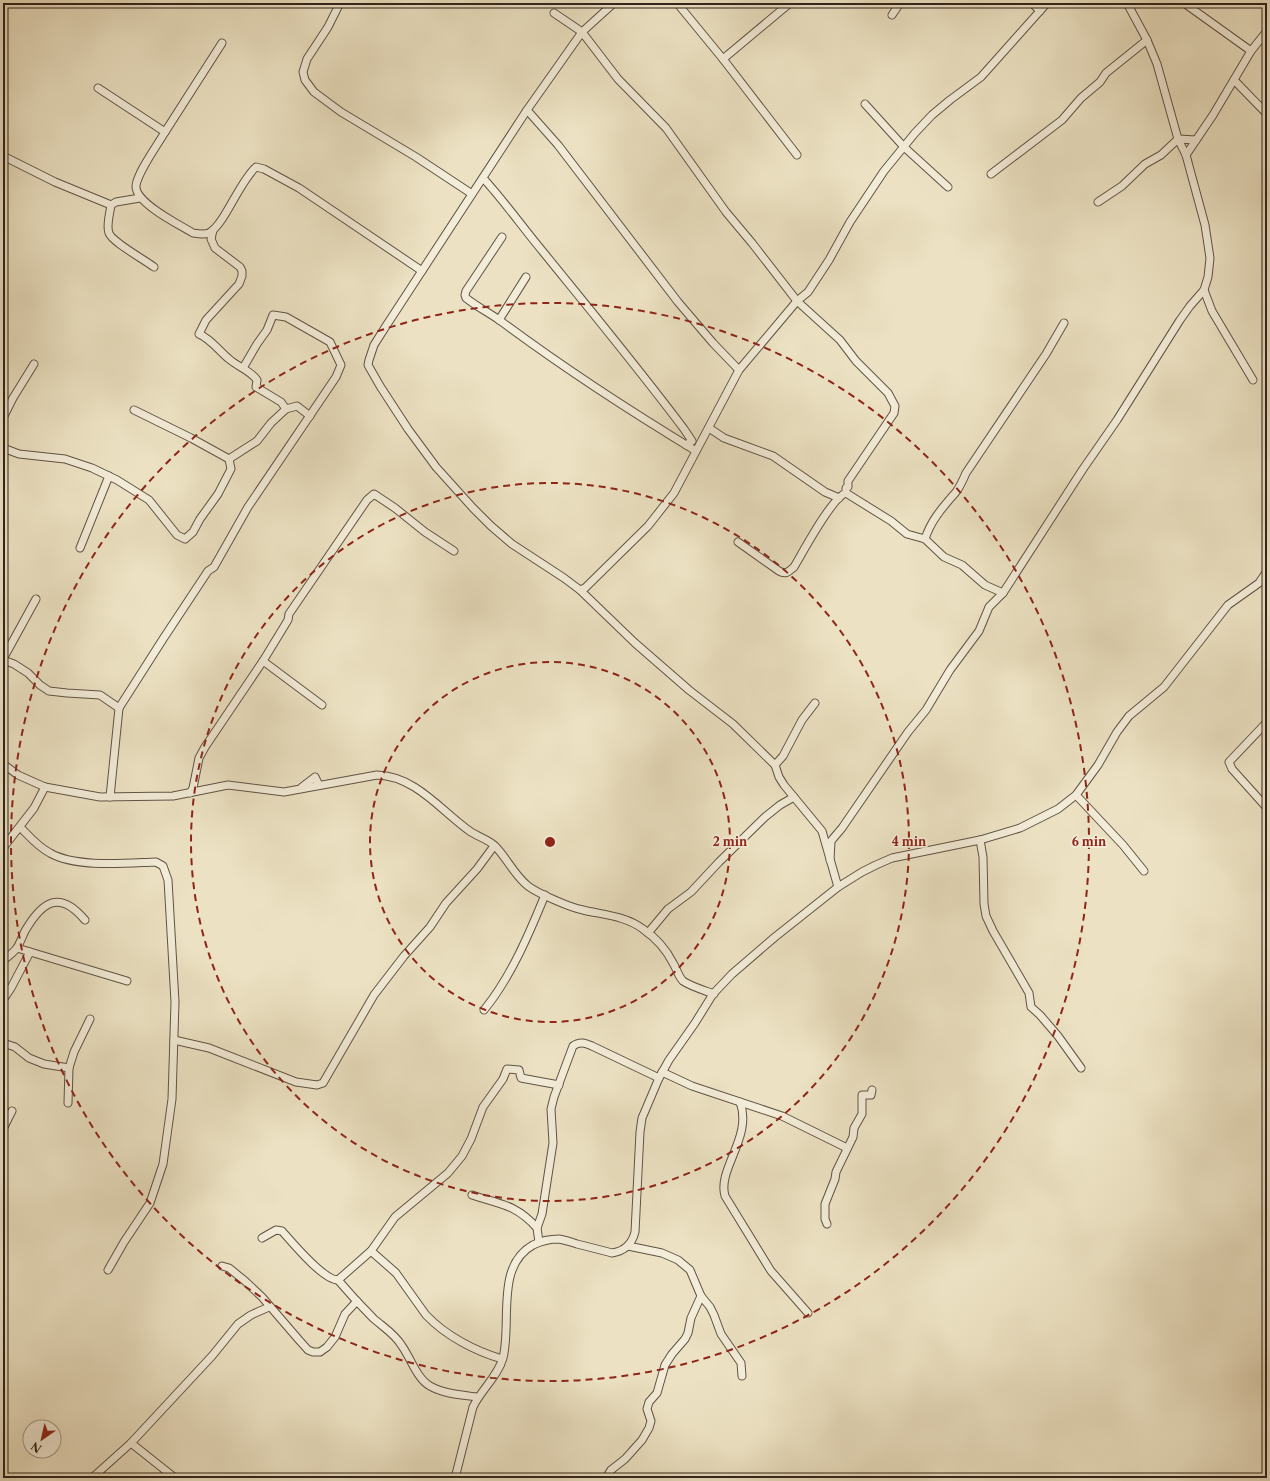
<svg xmlns="http://www.w3.org/2000/svg" width="1270" height="1481" font-family="'Libre Caslon Text',serif">
  <rect width="100%" height="100%" fill="#ece2c3"/>
  <filter id="stains"><feTurbulence type="fractalNoise" baseFrequency=".005" numOctaves="4"/><feColorMatrix values="0 0 0 0 .2 0 0 0 0 .09 0 0 0 0 .02 0 0 0 .5 -.17"/></filter>
  <radialGradient id="worn" r=".72"><stop offset=".6" stop-color="#630" stop-opacity="0"/><stop offset="1" stop-color="#630" stop-opacity=".3"/></radialGradient>
  <g fill="none" stroke-linecap="round" stroke-linejoin="round">
    <defs>
      <g id="street">
        <polyline points="340,3 328,27 307,59 303,72 305,80 314,92 341,112 416,157 472,194"/>
        <polyline points="614,3 582,32 527,110 386,326 374,345 369,360 368,365 380,386 408,429 436,467 473,508 491,526 512,544 564,578 580,590 585,588 648,526 674,493 739,370 797,301 808,292 829,260 850,222 884,171 915,133 932,115 950,100 981,77 1047,3"/>
        <polyline points="677,3 723,59 797,155"/>
        <polyline points="1032,3 1040,11"/>
        <polyline points="1184,3 1251,51"/>
        <path d="M554 13 582 32 618 79 666 128 726 212 752 243 797 301 840 340 856 361 888 393 895 406 894 413 848 481V487L846 488V493C832 497 803 552 794 567 788 572 786 575 779 571L738 542"/>
        <polyline points="892,15 900,3"/>
        <polyline points="723,59 790,3"/>
        <polyline points="1234,80 1267,114"/>
        <path d="M98 88 165 132C158 144 137 173 136 186 135 203 180 225 193 233 199 234 204 235 209 233 225 224 239 182 256 167L264 169 299 188 422 271"/>
        <polyline points="865,104 904,147 948,187"/>
        <polyline points="527,110 558,145 678,302 713,343 739,370"/>
        <polyline points="165,132 222,43"/>
        <polyline points="1186,155 1213,115 1251,51 1267,31"/>
        <polyline points="3,156 55,182 111,205"/>
        <polyline points="991,174 1062,120 1081,98 1100,82 1106,73 1147,40"/>
        <path d="M483 178C505 202 523 228 544 253 591 311 639 369 684 429L692 441 686 445"/>
        <path d="M140 198 116 202 111 205C110 213 106 226 109 233 112 242 145 260 154 267"/>
        <polyline points="1098,202 1122,186 1145,164 1161,155 1178,139 1196,140"/>
        <path d="M213 230 211 239 215 248 240 267 242 271V276L239 284 206 320 199 334C211 339 219 351 229 359 238 367 250 370 257 380L256 387 281 402 286 409 297 406 310 416"/>
        <path d="M502 237 466 291 465 295 466 298C477 307 490 313 502 322 564 368 630 411 696 451"/>
        <polyline points="1204,290 1212,311 1253,380"/>
        <polyline points="499,320 526,277"/>
        <polyline points="3,418 13,398 34,364"/>
        <polyline points="709,428 724,438 773,456 825,492 839,498"/>
        <polyline points="3,448 19,454 65,459 92,468 117,480 149,500 177,535 185,539 193,532 200,519 218,494 231,469 229,459 191,438 134,410"/>
        <polyline points="229,459 257,441 271,423 286,409"/>
        <polyline points="846,493 891,521 907,534 925,539 944,557 962,565 985,585 1003,593"/>
        <path d="M925 539C931 520 943 507 956 492 960 487 963 480 966 473L1046 354 1064 323"/>
        <polyline points="80,548 109,476"/>
        <polyline points="580,590 635,643 689,690 733,724 775,765"/>
        <polyline points="3,659 36,599"/>
        <polyline points="3,660 14,664 28,673 40,685 49,691 67,693 100,695 119,708 163,639 208,571 214,567 248,507 336,377 341,365 330,342 286,317 273,315 267,330 257,344 243,368"/>
        <polyline points="263,661 322,705"/>
        <polyline points="815,703 802,720 783,756 775,765 779,777 784,785 822,831 838,887"/>
        <polyline points="1267,722 1229,762 1232,769 1267,808"/>
        <path d="M3 764 18 775 45 787 100 797 173 796 228 785 284 792 377 775C416 776 442 812 471 832 479 837 489 840 495 846 507 858 514 875 528 886 537 893 571 908 583 910 604 915 626 916 643 929 656 938 666 949 673 963 677 969 678 976 683 981 690 986 706 991 714 994"/>
        <polyline points="302,787 315,777 319,785"/>
        <polyline points="190,793 193,788 199,758 205,747 263,661 288,620 289,614 367,500 374,494 395,508 425,532 454,551"/>
        <polyline points="1076,795 1123,845 1144,871"/>
        <polyline points="110,797 119,708"/>
        <path d="M20 827C29 836 38 847 50 853 76 868 126 863 156 862L163 866 168 880 175 1002 172 1099 163 1164 150 1203 124 1242 108 1270"/>
        <polyline points="980,840 983,857 984,904 986,916 993,931 1029,993 1031,1007 1040,1015 1058,1036 1081,1068"/>
        <polyline points="3,848 34,808 45,787"/>
        <polyline points="830,860 831,841 842,828 908,732 926,710 950,670 979,631 989,607 1003,593 1083,469 1117,420 1180,320 1190,306 1204,290 1208,277 1210,258 1205,225 1186,155 1178,139 1157,64 1147,40 1127,3"/>
        <polyline points="648,933 668,909 691,892 719,862 765,817 780,805 794,797"/>
        <polyline points="17,948 127,981"/>
        <path d="M3 961C7 957 13 953 17 948 20 943 22 937 25 931 42 902 59 889 85 920"/>
        <polyline points="3,1000 11,988 30,952"/>
        <path d="M484 1010C511 977 529 934 545 895"/>
        <polyline points="174,1040 209,1048 296,1082 317,1085 323,1083 374,995 404,956 430,927 446,903 477,869 494,846"/>
        <polyline points="3,1043 15,1047 29,1058 44,1064 69,1068"/>
        <polyline points="662,1072 692,1086 782,1116 847,1148"/>
        <path d="M740 1102C753 1137 717 1169 725 1196L771 1271 808 1313"/>
        <polyline points="68,1103 69,1068 74,1052 90,1019"/>
        <polyline points="3,1129 12,1111"/>
        <path d="M472 1195C499 1204 516 1204 537 1228"/>
        <polyline points="827,1224 825,1219 825,1204 835,1179 836,1172 853,1137 854,1128 862,1114 862,1095 871,1095 872,1090"/>
        <path d="M262 1238 276 1230 282 1231C292 1242 323 1280 338 1280L371 1251 395 1217 448 1173 462 1156 471 1139 483 1107 503 1079 507 1069 519 1070 521 1078 559 1085"/>
        <path d="M539 1242 537 1228 542 1214 553 1143 551 1109 554 1097 573 1046C580 1041 585 1043 592 1046L659 1078"/>
        <polyline points="628,1246 662,1253 678,1260 690,1270 701,1296 710,1307 714,1315 721,1334 741,1363 742,1376"/>
        <path d="M371 1251 396 1273 426 1315C446 1336 475 1351 502 1359"/>
        <polyline points="222,1266 229,1268 245,1281 262,1297 299,1340 308,1350 313,1352 320,1352 327,1347 335,1337 345,1314 357,1301"/>
        <path d="M338 1280C349 1293 361 1306 373 1318 383 1327 395 1334 402 1346 410 1357 417 1379 430 1386 444 1394 462 1395 477 1397"/>
        <polyline points="131,1443 175,1478"/>
        <polyline points="92,1478 131,1443 212,1356 238,1324 251,1315 269,1307"/>
        <path d="M455 1478 473 1407C481 1390 498 1376 503 1358 512 1322 495 1266 533 1245 541 1241 550 1239 559 1239 565 1240 571 1242 577 1244 589 1247 601 1250 612 1253 625 1251 632 1244 635 1232L640 1132 642 1118 659 1078 669 1060 695 1023 713 994 732 974 775 937 838 887 862 872 876 865 892 858 980 840 1020 828 1058 809 1076 795 1098 765 1117 732 1129 716 1164 687 1228 605 1259 583 1267 571"/>
        <polyline points="606,1478 611,1470 625,1459 642,1440 649,1428 651,1421 647,1409 649,1402 657,1393 665,1365 672,1354 685,1339 688,1333 691,1318 701,1296"/>
      </g>
    </defs>
    <use href="#street" stroke="#605345" stroke-width="9"/>
    <use href="#street" stroke="#f3ecd8" stroke-width="7"/>
  </g>
  <g fill="none" stroke="#8f2418" stroke-width="2" stroke-dasharray="7 5">
    <circle cx="550" cy="842" r="180"/>
    <circle cx="550" cy="842" r="359"/>
    <circle cx="550" cy="842" r="539"/>
  </g>
  <circle cx="550" cy="842" r="6" fill="#8f2418" stroke="#f3ecd8" stroke-width="2"/>
  <g font-size="12" text-anchor="middle" font-weight="bold" fill="#8f2418" stroke="#f3ecd8" stroke-width="3.5" stroke-linejoin="round" paint-order="stroke">
    <text x="730" y="846">2 min</text>
    <text x="909" y="846">4 min</text>
    <text x="1089" y="846">6 min</text>
  </g>
  <rect width="1270" height="1481" fill="none" stroke="#ece2c3" stroke-width="16"/>
  <rect x="4" y="4" width="1262" height="1473" fill="none" stroke="#31231b" stroke-width="2"/>
  <rect x="8" y="8" width="1254" height="1465" fill="none" stroke="#31231b"/>
  <g transform="translate(42 1439) rotate(214)"><circle r="19" fill="#f3ecd8" stroke="#a59c8c"/>
  <path d="M0-3L7 15L0 10L-7 15Z" fill="#8f2418"/>
  <text y="-6" font-size="11" font-weight="bold" text-anchor="middle" fill="#31231b">N</text>
  </g>
  <rect width="100%" height="100%" filter="url(#stains)"/>
  <rect width="100%" height="100%" fill="url(#worn)"/>
</svg>
